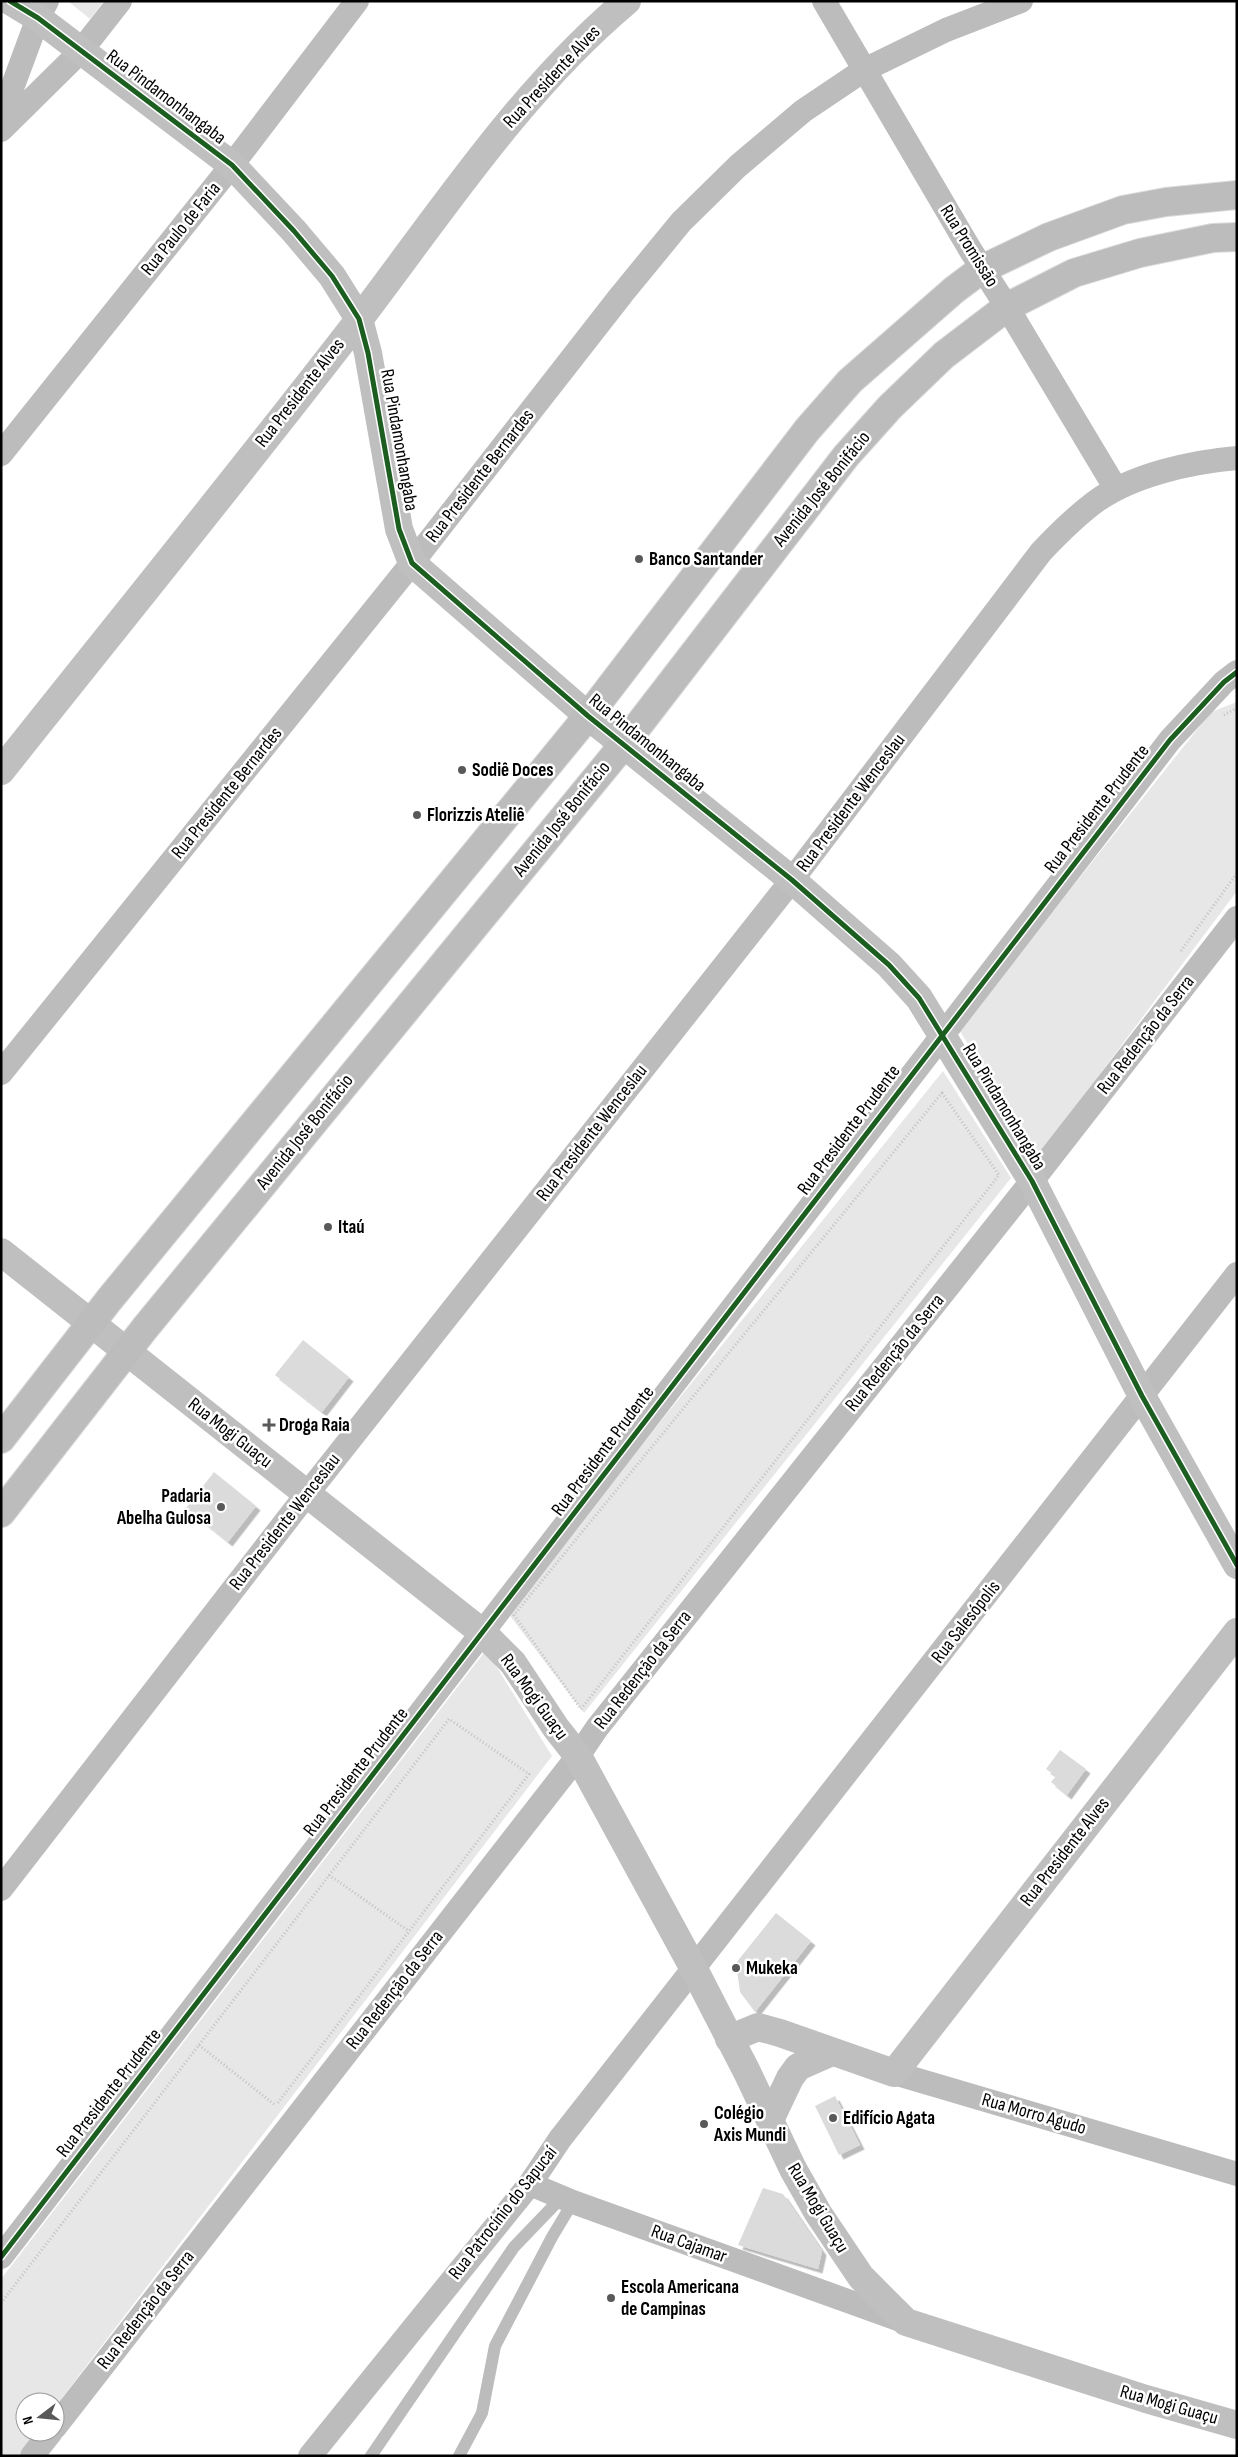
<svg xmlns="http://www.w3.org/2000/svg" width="1238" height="2457" font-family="'Sofia Sans Condensed',sans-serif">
  <defs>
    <filter id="shadow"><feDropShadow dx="4.5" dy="4.5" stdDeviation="0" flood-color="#0004"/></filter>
  </defs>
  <rect width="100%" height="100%" fill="#fff"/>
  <g fill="#e7e7e7">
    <polygon points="68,1 104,1 90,19"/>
    <polygon points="1237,702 1237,891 1037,1158 1027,1136 959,1030 1211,712"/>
    <polygon points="943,1071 1011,1178 584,1713 507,1612"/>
    <polygon points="486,1650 552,1756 55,2407 55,2402 25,2402 25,2432 36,2432 18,2456 1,2456 1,2279"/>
  </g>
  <g fill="#dbdbdb" filter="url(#shadow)">
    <polygon points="303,1340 349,1377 322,1412 275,1375"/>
    <polygon points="214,1472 256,1506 228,1542 186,1508"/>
    <polygon points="1060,1750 1086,1769 1067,1795 1051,1782 1056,1776 1046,1769"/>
    <polygon points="776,1913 811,1941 755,2012 740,1992 736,1963"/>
    <polygon points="835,2096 860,2145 839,2155 815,2106"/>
    <polygon points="763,2188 783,2194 822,2251 818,2269 738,2245"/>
  </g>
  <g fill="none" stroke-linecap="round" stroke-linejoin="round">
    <defs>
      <g id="primary">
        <polyline points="1,1439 109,1300 588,716 807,430 850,381 954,290 982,269 1049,237 1123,210 1166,202 1237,195"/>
        <polyline points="1,1513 145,1328 624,744 846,456 890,407 944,355 1007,307 1074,273 1140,253 1213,238 1237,237"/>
      </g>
    </defs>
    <use href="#primary" stroke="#dbdbdb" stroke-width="30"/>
    <g stroke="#c2c2c2" stroke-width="3" stroke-dasharray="1 2.5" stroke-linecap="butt">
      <polyline points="1224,715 1237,708"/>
      <polyline points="1181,951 1237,873"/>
      <polygon points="942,1093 999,1175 581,1709 514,1615"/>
      <polyline points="329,1875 409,1931"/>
      <polyline points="199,2045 275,2105"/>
      <polyline points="1,2303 449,1719 529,1774 277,2104"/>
    </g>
    <g stroke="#bcbcbc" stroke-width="12">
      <polyline points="371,2456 514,2247 562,2197"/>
      <polyline points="459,2456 482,2413 495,2346 552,2237 573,2202"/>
    </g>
    <g stroke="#bcbcbc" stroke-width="24">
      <polyline points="824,1 971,251 1007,307 1116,489"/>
      <polyline points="1,118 38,18 47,1"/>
      <polyline points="1,130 80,52 120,1"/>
      <polyline points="1,454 232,165 357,1"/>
      <polyline points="1,1073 412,563 622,294 681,222 738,166 803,111 864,70 946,30 1021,1"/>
      <path d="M1 1889 307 1494 792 880 1041 552C1058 534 1075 517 1095 502 1132 475 1191 462 1237 458"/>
      <polyline points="894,2073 1237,2174"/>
      <polyline points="530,2184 573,2202 906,2322"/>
      <polyline points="1,2257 1170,740 1224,682 1237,672"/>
      <polyline points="55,2427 578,1756 597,1728 1032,1181 1237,918"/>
      <polyline points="32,2456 51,2432"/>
      <polyline points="310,2456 530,2184 560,2139 1237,1274"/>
    </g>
    <g stroke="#bfbfbf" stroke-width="28">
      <polyline points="10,1 38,18 232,165 294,231 332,276 359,319 368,353 399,529 412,563 588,716 792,880 889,965 919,998 1032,1181 1142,1396 1237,1565"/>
      <path d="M1 771C121 620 243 470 361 317 444 208 521 90 627 1"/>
      <polyline points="1,1252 483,1633 513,1663 556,1728 578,1756 694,1969 747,2072 793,2169 818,2213 861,2277 906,2322 1146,2399 1237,2425"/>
      <polyline points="729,2039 758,2027 780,2033 894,2073 1237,1632"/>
      <polyline points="770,2120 790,2078 798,2067 832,2052"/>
    </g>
    <use href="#primary" stroke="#bcbcbc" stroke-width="28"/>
    <defs>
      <g id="cycleway">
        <polyline points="10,1 38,18 232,165 294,231 332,276 359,319 368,353 399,529 412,563 588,716 792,880 889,965 919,998 1032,1181 1142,1396 1237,1565"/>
        <polyline points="1,2257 1170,740 1224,682 1237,672"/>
      </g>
    </defs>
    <use href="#cycleway" stroke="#fff" stroke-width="8"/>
    <use href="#cycleway" stroke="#1b5e20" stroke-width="5"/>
  </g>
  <g fill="#595959" stroke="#fff" stroke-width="2">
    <circle cx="639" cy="559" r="5"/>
    <circle cx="462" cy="770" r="5"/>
    <circle cx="417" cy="815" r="5"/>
    <circle cx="328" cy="1227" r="5"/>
    <path d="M266.5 1417.5h5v5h5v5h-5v5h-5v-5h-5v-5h5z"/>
    <circle cx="221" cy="1507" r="5"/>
    <circle cx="736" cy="1968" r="5"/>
    <circle cx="833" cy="2118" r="5"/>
    <circle cx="704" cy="2124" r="5"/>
    <circle cx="611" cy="2298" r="5"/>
  </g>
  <g text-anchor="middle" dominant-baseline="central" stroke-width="5" stroke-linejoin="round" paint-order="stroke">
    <g font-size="19" fill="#000" stroke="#fff">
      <text transform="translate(552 77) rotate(-47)">Rua Presidente Alves</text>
      <text transform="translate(166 97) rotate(37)">Rua Pindamonhangaba</text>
      <text transform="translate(181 229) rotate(-51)">Rua Paulo de Faria</text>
      <text transform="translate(969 246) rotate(58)">Rua Promissão</text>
      <text transform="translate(300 393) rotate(-52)">Rua Presidente Alves</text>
      <text transform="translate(399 440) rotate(80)">Rua Pindamonhangaba</text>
      <text transform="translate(480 476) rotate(-52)">Rua Presidente Bernardes</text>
      <text transform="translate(822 489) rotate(-51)">Avenida José Bonifácio</text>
      <text transform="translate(647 743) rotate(39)">Rua Pindamonhangaba</text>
      <text transform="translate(227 793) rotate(-51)">Rua Presidente Bernardes</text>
      <text transform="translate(851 803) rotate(-53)">Rua Presidente Wenceslau</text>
      <text transform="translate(1097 809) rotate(-52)">Rua Presidente Prudente</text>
      <text transform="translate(562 819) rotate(-51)">Avenida José Bonifácio</text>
      <text transform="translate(1146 1035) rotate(-52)">Rua Redenção da Serra</text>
      <text transform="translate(1004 1107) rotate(59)">Rua Pindamonhangaba</text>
      <text transform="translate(849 1130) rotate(-53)">Rua Presidente Prudente</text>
      <text transform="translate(305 1132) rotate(-51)">Avenida José Bonifácio</text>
      <text transform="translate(592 1133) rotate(-52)">Rua Presidente Wenceslau</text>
      <text transform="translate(895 1353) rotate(-51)">Rua Redenção da Serra</text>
      <text transform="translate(230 1433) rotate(38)">Rua Mogi Guaçu</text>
      <text transform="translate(603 1451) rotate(-53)">Rua Presidente Prudente</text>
      <text transform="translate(285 1522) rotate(-52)">Rua Presidente Wenceslau</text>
      <text transform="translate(966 1622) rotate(-52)">Rua Salesópolis</text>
      <text transform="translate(643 1670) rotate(-52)">Rua Redenção da Serra</text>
      <text transform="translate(534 1697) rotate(54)">Rua Mogi Guaçu</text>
      <text transform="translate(356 1772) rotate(-52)">Rua Presidente Prudente</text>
      <text transform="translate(1065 1852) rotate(-52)">Rua Presidente Alves</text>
      <text transform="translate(395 1990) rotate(-52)">Rua Redenção da Serra</text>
      <text transform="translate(109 2093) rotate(-52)">Rua Presidente Prudente</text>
      <text transform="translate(1034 2114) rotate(16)">Rua Morro Agudo</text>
      <text transform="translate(818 2208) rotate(59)">Rua Mogi Guaçu</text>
      <text transform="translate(503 2213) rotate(-52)">Rua Patrocínio do Sapucaí</text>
      <text transform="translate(689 2244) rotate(20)">Rua Cajamar</text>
      <text transform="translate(146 2310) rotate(-52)">Rua Redenção da Serra</text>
      <text transform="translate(1169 2405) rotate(16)">Rua Mogi Guaçu</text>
    </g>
    <g font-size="19" font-weight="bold" fill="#000" stroke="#fff" text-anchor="start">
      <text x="649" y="559">Banco Santander</text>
      <text x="472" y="770">Sodiê Doces</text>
      <text x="427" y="815">Florizzis Ateliê</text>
      <text x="338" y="1227">Itaú</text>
      <text x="279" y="1425">Droga Raia</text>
      <text x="211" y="1496" text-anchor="end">Padaria<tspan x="211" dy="22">Abelha Gulosa</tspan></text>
      <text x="746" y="1968">Mukeka</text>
      <text x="714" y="2113">Colégio<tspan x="714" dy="22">Axis Mundi</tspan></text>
      <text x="843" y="2118">Edifício Agata</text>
      <text x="621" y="2287">Escola Americana<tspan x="621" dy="22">de Campinas</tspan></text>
    </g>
  </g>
  <rect width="1238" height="2457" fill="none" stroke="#000000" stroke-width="5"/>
  <g transform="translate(40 2417) rotate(254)"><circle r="24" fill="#ffffff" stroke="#999999"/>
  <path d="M0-4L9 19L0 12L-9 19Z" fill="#595959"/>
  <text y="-8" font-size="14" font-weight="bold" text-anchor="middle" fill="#000000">N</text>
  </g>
</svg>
